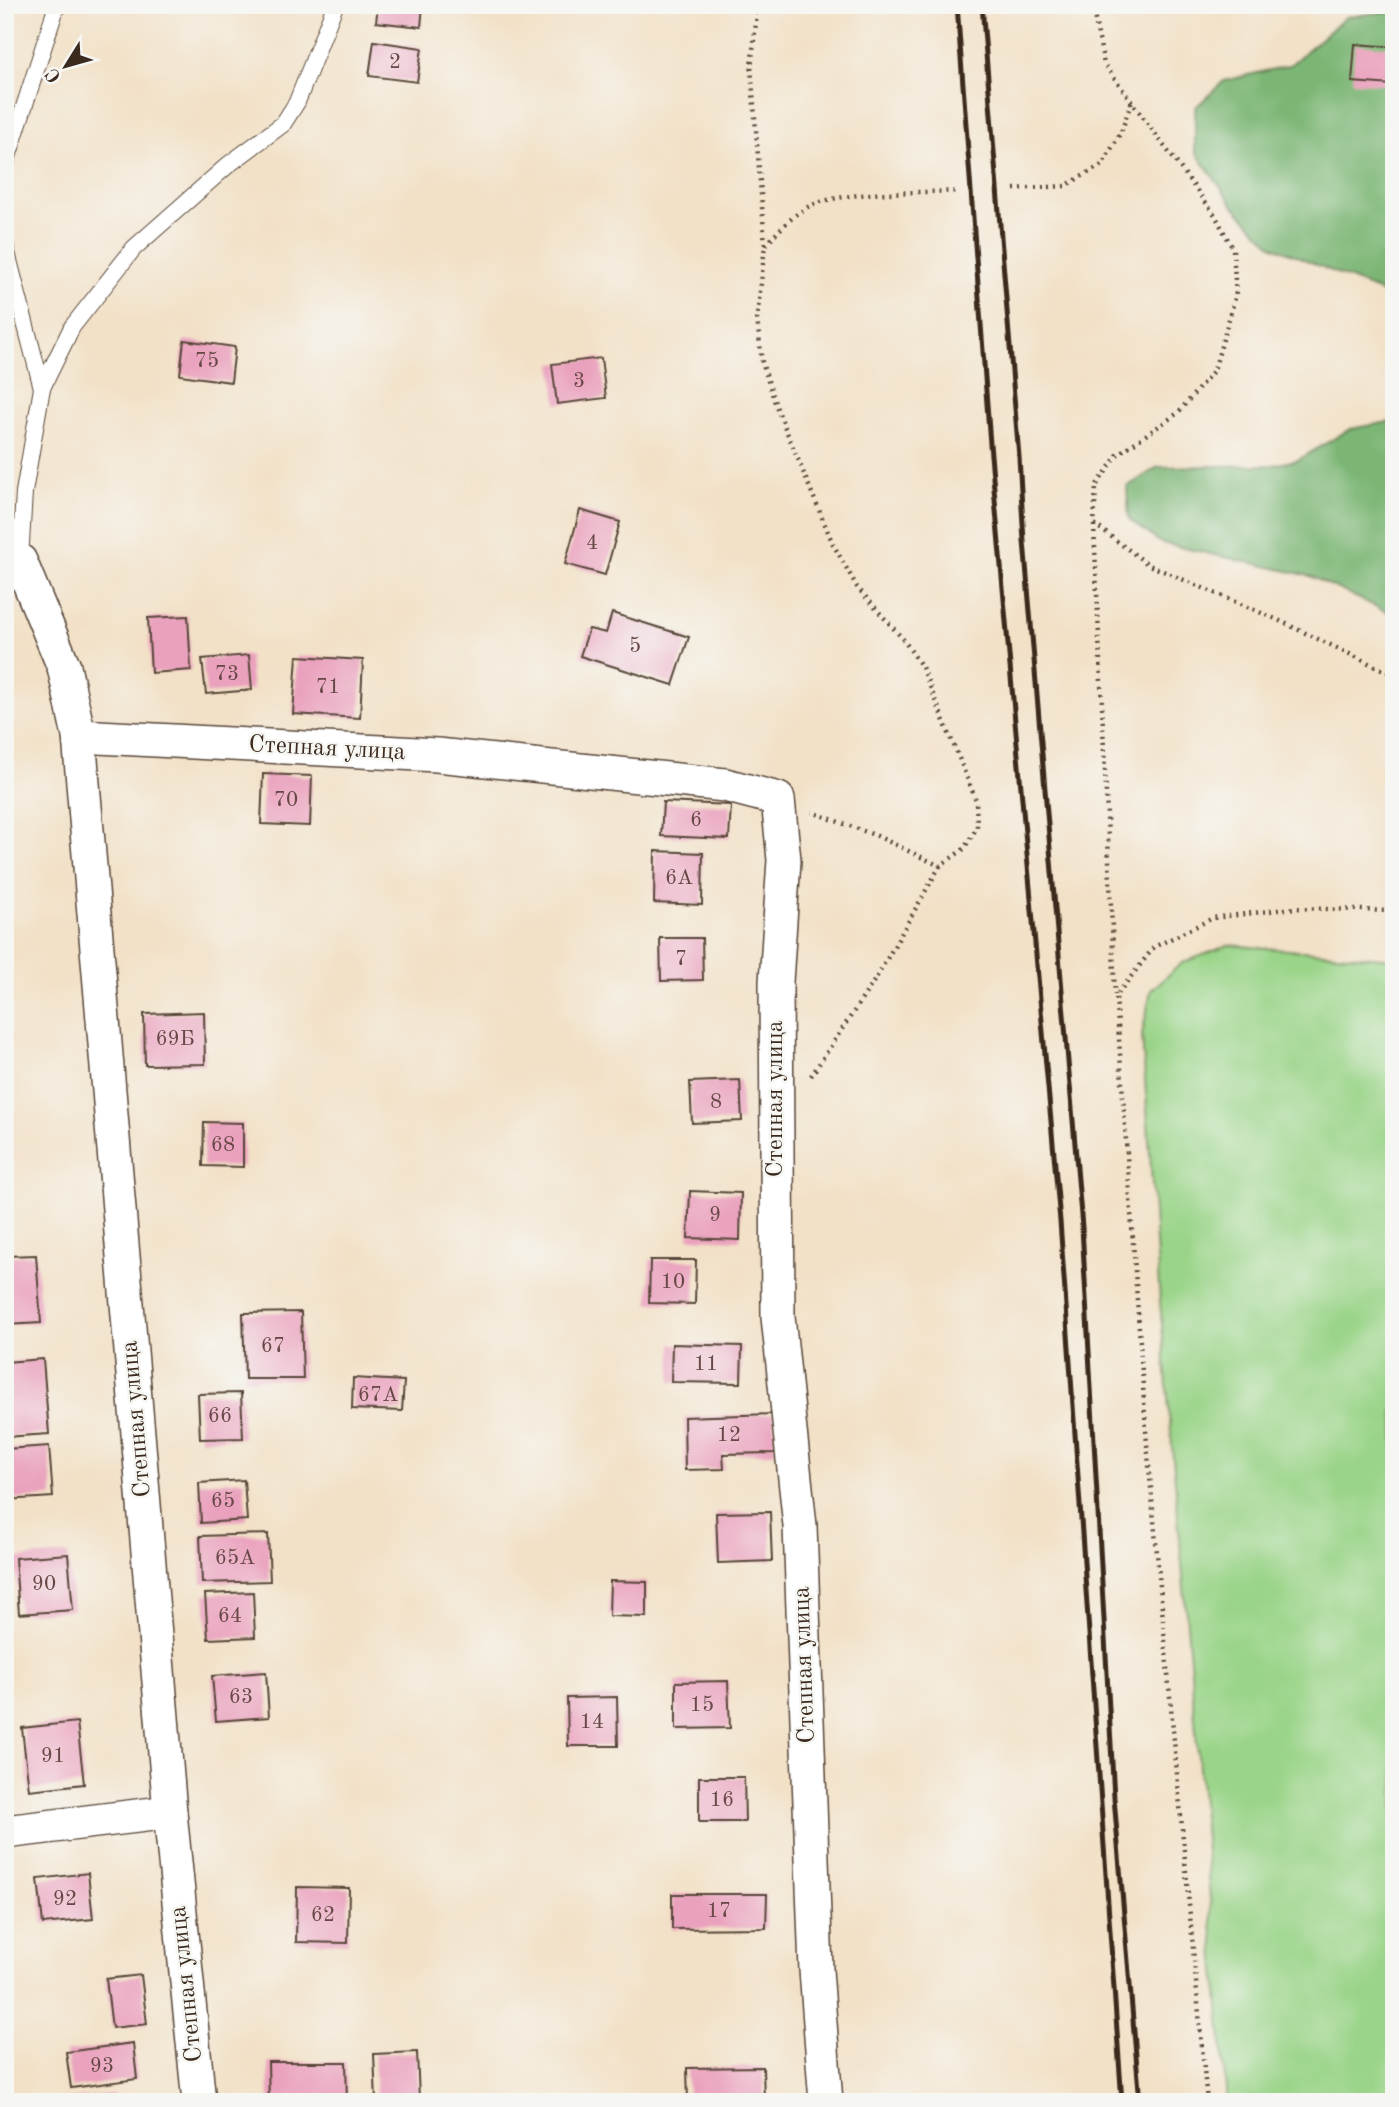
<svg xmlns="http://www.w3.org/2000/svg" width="1399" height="2107" font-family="'Old Standard TT',serif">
  <rect width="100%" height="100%" fill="#f6f6f2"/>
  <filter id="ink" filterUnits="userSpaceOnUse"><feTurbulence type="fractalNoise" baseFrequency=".0143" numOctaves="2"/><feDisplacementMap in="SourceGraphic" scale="14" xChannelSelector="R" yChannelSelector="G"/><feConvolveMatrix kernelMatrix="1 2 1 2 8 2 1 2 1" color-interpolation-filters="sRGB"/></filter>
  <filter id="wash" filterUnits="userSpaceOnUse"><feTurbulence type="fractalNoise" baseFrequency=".00686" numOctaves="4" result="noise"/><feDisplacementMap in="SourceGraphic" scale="28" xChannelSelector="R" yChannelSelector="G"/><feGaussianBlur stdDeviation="1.57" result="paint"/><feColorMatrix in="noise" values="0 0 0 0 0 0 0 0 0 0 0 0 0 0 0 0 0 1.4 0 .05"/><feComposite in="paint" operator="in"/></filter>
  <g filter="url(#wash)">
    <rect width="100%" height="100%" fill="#f2e1c7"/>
    <polygon fill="#9ad488" stroke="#6a7f53" stroke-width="2" points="1229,945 1394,959 1394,2102 1227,2102 1160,1302 1142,1035 1151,990 1182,963"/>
    <g fill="#7bb674" stroke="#5b7049" stroke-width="2">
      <polygon points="1394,11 1394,298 1271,245 1233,205 1195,151 1195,108 1224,81 1290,65 1346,17"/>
      <polygon points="1394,421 1394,615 1310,576 1161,543 1129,519 1127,487 1158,467 1273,465 1298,460 1350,429"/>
    </g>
    <g id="blocks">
      <g fill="#eaa1bd">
        <polygon points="378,5 423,5 421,27 376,22"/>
        <polygon points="374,41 422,48 417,82 369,76"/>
        <polygon points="1355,44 1394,47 1393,85 1352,82"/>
        <polygon points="184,340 235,347 231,382 180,375"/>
        <polygon points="601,358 606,398 557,404 552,364"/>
        <polygon points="580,510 620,522 605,575 565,564"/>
        <polygon points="612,613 689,637 673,685 580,656 589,629 606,633"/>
        <polygon points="188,616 191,670 151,673 148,618"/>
        <polygon points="249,655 252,690 206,694 202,659"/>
        <polygon points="297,656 363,660 360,718 293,714"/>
        <polygon points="263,774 312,776 310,826 261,824"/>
        <polygon points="663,802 731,805 729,839 661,836"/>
        <polygon points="655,851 703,853 702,905 654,903"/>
        <polygon points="660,938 702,938 703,980 661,981"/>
        <polygon points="204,1012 205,1064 145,1065 144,1014"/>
        <polygon points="740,1080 742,1121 692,1123 690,1082"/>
        <polygon points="8,1101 12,1152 5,1153 5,1102"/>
        <polygon points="204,1122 243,1123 243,1167 203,1166"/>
        <polygon points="690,1191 741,1193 740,1240 688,1238"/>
        <polygon points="36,1255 41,1323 5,1325 5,1256"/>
        <polygon points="650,1260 696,1260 695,1304 649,1303"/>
        <polygon points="301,1312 303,1379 245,1379 243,1313"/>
        <polygon points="672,1344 742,1346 741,1383 671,1382"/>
        <polygon points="43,1359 49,1434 5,1437 5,1362"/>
        <polygon points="353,1378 404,1381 402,1411 352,1409"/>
        <polygon points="241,1393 243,1438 200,1439 198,1394"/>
        <polygon points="774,1414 775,1453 723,1454 724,1469 685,1470 684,1417"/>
        <polygon points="49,1446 53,1497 5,1500 5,1449"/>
        <polygon points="244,1480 247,1520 201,1523 199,1483"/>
        <polygon points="770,1512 772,1561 718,1563 716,1513"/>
        <polygon points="268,1534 270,1581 202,1583 200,1536"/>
        <polygon points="68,1554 73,1610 19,1614 15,1558"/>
        <polygon points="610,1581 647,1582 647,1617 609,1616"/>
        <polygon points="253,1592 255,1637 208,1639 205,1594"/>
        <polygon points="266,1672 269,1717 216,1721 212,1676"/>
        <polygon points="728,1681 730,1728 676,1729 676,1682"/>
        <polygon points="617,1697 618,1746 568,1746 567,1698"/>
        <polygon points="77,1722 84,1784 29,1790 22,1728"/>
        <polygon points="699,1777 744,1777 745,1822 699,1822"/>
        <polygon points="88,1873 93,1919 43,1924 38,1879"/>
        <polygon points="297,1887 349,1888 348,1943 296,1942"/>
        <polygon points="672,1894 767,1894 766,1928 672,1929"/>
        <polygon points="141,1975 147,2024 112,2028 106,1979"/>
        <polygon points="133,2043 137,2079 71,2088 66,2052"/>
        <polygon points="417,2052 419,2099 376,2101 374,2054"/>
        <polygon points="268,2062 346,2062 347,2102 269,2102"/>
        <polygon points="763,2067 764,2102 688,2102 687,2068"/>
        <polygon points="113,2094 114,2102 64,2102 64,2100"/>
      </g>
    </g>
  </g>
  <g filter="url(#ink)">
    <use href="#blocks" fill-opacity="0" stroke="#564537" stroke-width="2"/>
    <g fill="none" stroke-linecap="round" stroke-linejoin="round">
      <defs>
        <g id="service">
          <polyline points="5,166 57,5"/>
          <polyline points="5,245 42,388"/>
          <polyline points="20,561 24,492 42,388 72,327 134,248 228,165 283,124 297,102 334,8"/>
        </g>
        <g id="minor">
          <polyline points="5,553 20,561 64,667 79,736 170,1812 199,2102"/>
          <polyline points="79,736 437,755 725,785 778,799 784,860 776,982 778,1317 800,1526 816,1970 826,2102"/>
          <polyline points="5,1832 170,1812"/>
        </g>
      </defs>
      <use href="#service" stroke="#564537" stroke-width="18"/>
      <use href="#minor" stroke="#564537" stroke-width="36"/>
      <g stroke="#564537" stroke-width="4.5" stroke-dasharray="2 5" stroke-linecap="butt">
        <polyline points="758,5 751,67 765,245 757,319 762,362 776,406 833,544 857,587 903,639 922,667 976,800 977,827 964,849 940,866 877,836 812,812"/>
        <polyline points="1092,5 1104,64 1215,215 1233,249 1236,295 1214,370 1178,413 1118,454 1096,486 1094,524 1149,565 1278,620 1394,675"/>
        <polyline points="1014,189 1065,186 1102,165 1121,132 1132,101"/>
        <path d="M766 245C778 231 790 218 806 208 837 190 920 193 958 191"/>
        <polyline points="1094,525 1115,995"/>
        <polyline points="811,1076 876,978 940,866"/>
        <polyline points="1207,2102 1147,1444 1116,996 1154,947 1213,918 1294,908 1394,911"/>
      </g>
      <use href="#service" stroke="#fff" stroke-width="16"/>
      <use href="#minor" stroke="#fff" stroke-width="33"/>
      <g stroke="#3b2a1e" stroke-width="5">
        <polyline points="957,5 990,444 1060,1221 1122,2102"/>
        <polyline points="982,5 1019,457 1024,541 1082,1227 1114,1798 1140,2102"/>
      </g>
    </g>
  </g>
  <g text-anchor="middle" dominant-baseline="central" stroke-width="5" stroke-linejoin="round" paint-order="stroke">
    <g font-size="21" fill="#674846">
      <text x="395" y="62">2</text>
      <text x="207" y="361">75</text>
      <text x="579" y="381">3</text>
      <text x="592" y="543">4</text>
      <text x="635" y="646">5</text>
      <text x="227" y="674">73</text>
      <text x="328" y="687">71</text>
      <text x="286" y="800">70</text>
      <text x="696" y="820">6</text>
      <text x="679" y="878">6А</text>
      <text x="681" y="959">7</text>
      <text x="175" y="1039">69Б</text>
      <text x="716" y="1102">8</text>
      <text x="223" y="1145">68</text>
      <text x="715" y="1215">9</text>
      <text x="673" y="1282">10</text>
      <text x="273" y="1346">67</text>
      <text x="706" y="1364">11</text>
      <text x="378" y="1395">67А</text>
      <text x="220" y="1416">66</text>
      <text x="729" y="1435">12</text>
      <text x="223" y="1501">65</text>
      <text x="235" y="1558">65А</text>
      <text x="44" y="1584">90</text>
      <text x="230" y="1616">64</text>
      <text x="241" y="1697">63</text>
      <text x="702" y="1705">15</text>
      <text x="592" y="1722">14</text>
      <text x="53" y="1756">91</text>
      <text x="722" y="1800">16</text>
      <text x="65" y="1899">92</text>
      <text x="719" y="1911">17</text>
      <text x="323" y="1915">62</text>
      <text x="102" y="2066">93</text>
    </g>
    <g font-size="24" fill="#3b2a1e" stroke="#f6f6f2">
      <text transform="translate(327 749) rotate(3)">Степная улица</text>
      <text transform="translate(776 1099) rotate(-90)">Степная улица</text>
      <text transform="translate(137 1419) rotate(-95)">Степная улица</text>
      <text transform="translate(805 1665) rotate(-92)">Степная улица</text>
      <text transform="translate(187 1984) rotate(-96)">Степная улица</text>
    </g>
  </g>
  <rect width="1399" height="2107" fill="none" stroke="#f6f6f2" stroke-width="28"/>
  <g transform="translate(66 66) rotate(233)" stroke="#f6f6f2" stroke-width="5" paint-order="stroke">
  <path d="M0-5L12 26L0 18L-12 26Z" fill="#3b2a1e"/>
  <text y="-10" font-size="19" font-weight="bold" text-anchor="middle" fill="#3b2a1e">С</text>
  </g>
</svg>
